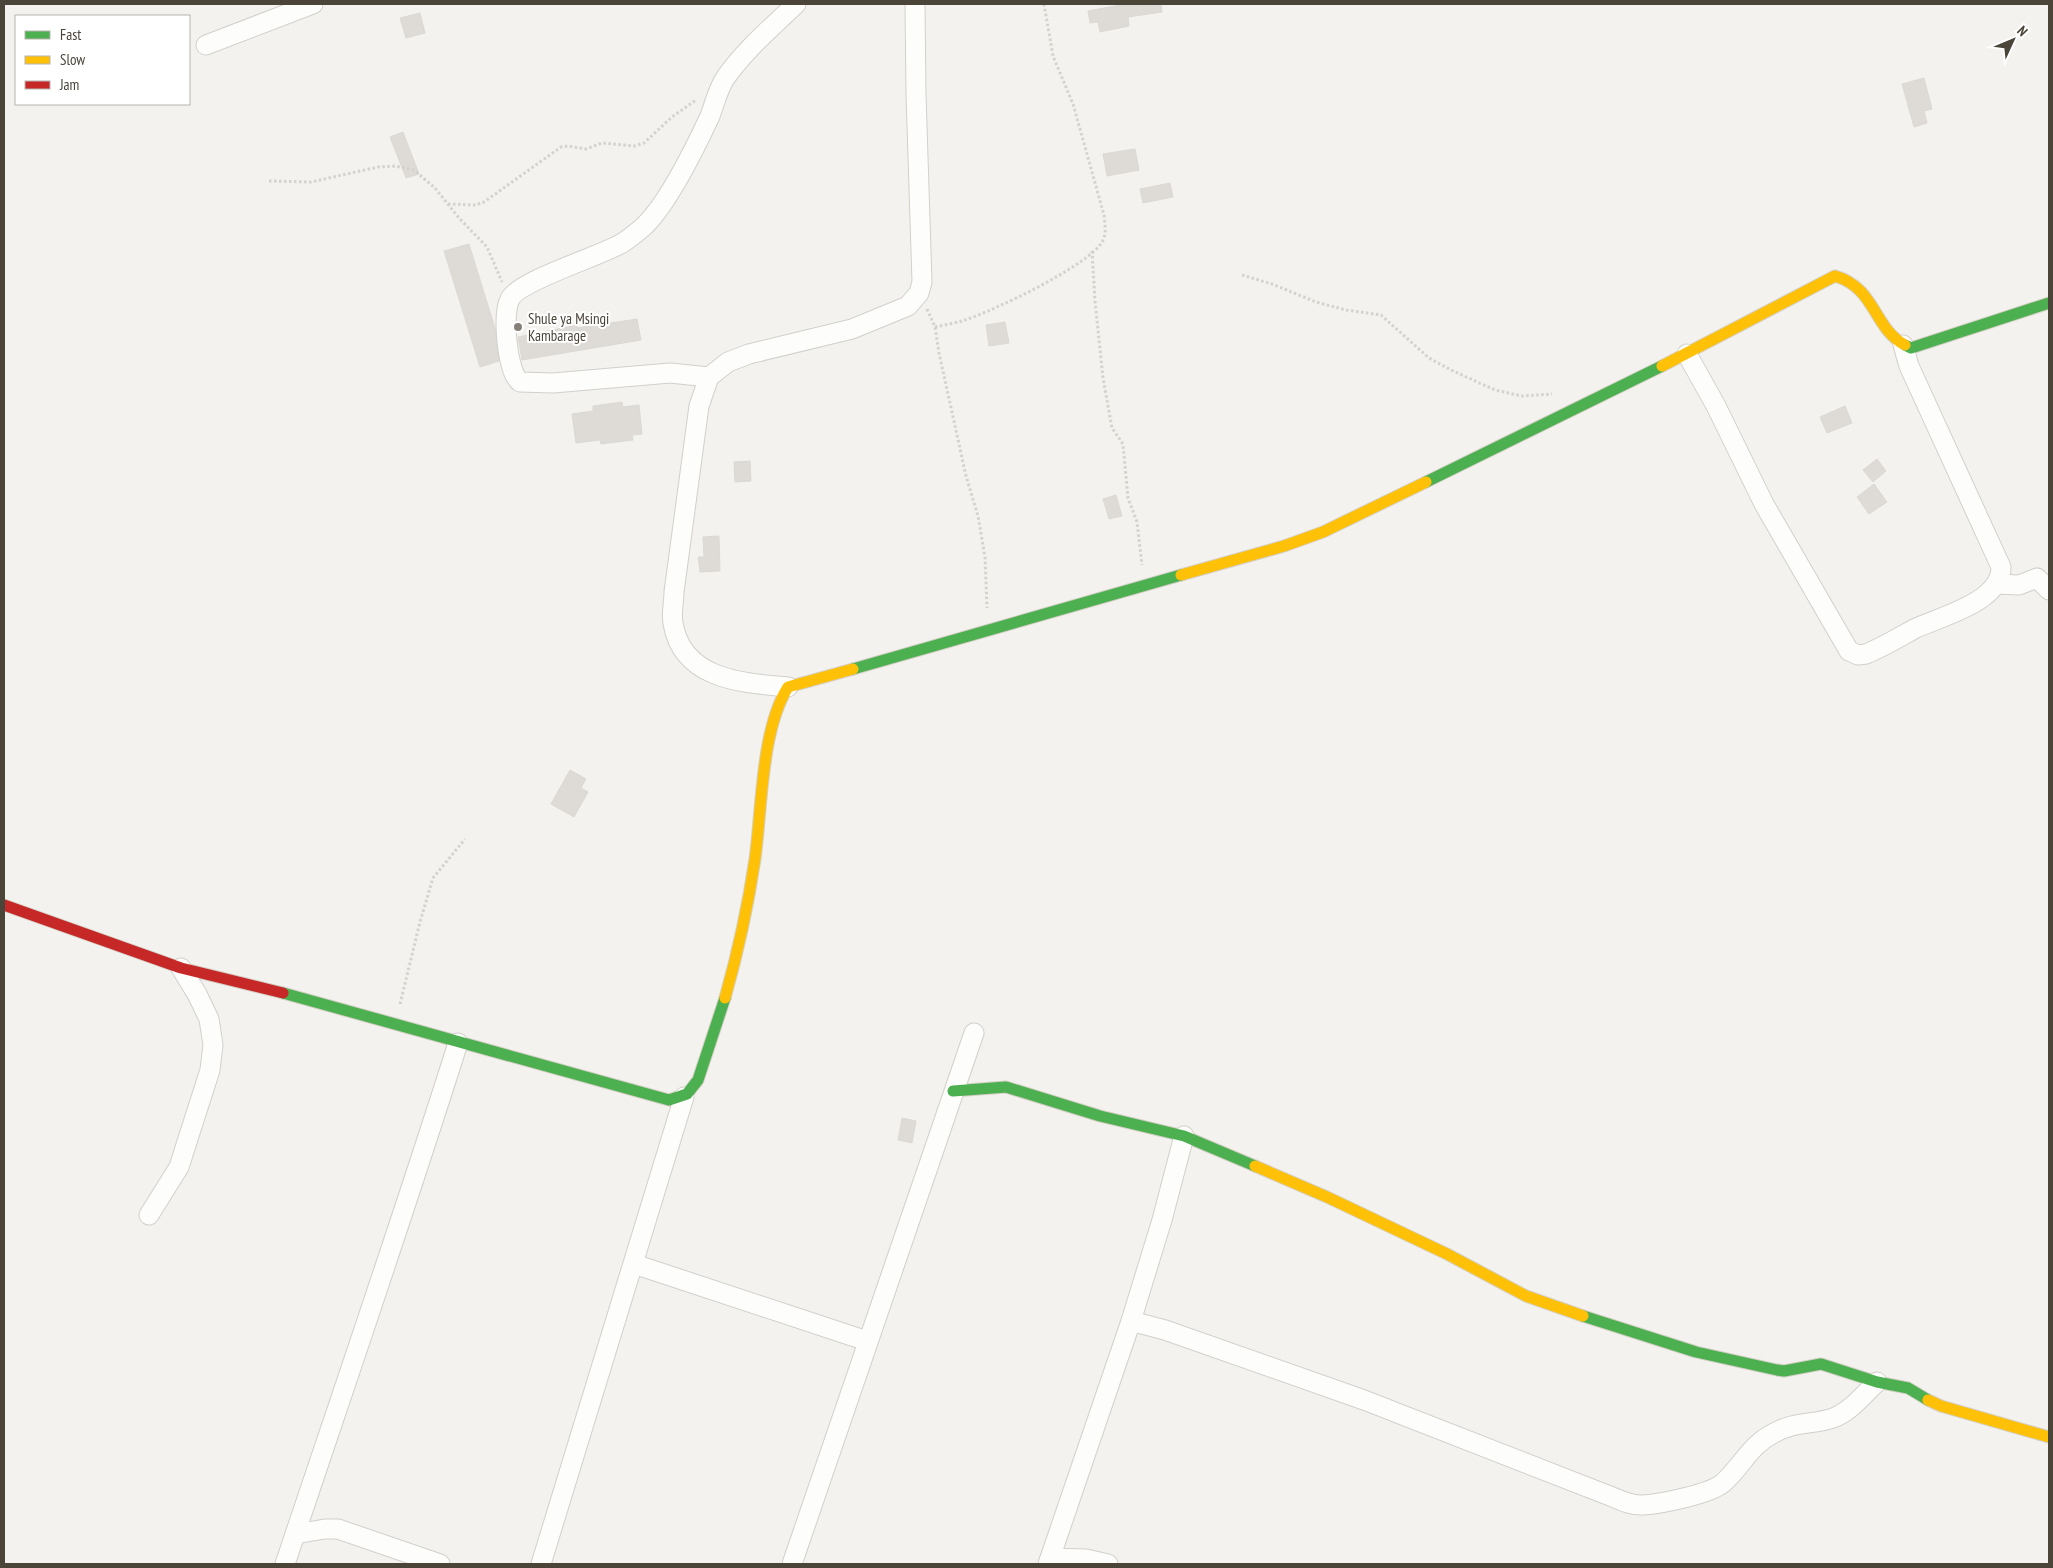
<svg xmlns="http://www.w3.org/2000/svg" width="2053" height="1568" font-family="'PT Sans Narrow',sans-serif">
  <rect width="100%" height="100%" fill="#f4f2ee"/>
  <g fill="#dedbd6" stroke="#dcd9d4">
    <polygon points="1126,4 1161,4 1162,12 1128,17 1129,26 1100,32 1098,22 1090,23 1088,11"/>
    <polygon points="420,13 425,33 406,38 400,18"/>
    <polygon points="1924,78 1932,109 1924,111 1927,123 1914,127 1902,84"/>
    <polygon points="403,132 419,174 406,178 390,137"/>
    <polygon points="1135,149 1139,170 1107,176 1103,154"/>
    <polygon points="1170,183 1173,197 1143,203 1140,189"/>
    <polygon points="469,244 495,328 499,361 480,367 444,251"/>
    <polygon points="637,319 641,340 522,360 518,337 577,325 577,328"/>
    <polygon points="1005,322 1009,343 989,346 986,325"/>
    <polygon points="622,402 623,407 639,405 642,434 632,435 633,440 601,444 600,440 576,443 572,414 593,411 593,406"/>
    <polygon points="1845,406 1852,423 1827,433 1820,417"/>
    <polygon points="1877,459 1886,471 1873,482 1863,470"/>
    <polygon points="750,461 751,481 735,482 734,462"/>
    <polygon points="1874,484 1887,502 1869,514 1857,497"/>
    <polygon points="1116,495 1122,516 1109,519 1103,499"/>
    <polygon points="719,536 720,571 700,572 698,557 704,557 703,537"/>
    <polygon points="570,770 586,779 581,788 588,792 574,817 551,804"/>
    <polygon points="902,1118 916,1121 912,1143 898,1140"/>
  </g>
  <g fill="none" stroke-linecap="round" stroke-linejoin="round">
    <defs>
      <g id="street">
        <polyline points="206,45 313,4"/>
        <path d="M1687 354 1716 406 1764 504 1849 651 1858 655 1866 654C1883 647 1898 638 1914 629 1939 617 2002 602 2001 567L1909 366 1903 345"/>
        <path d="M709 377 670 373 553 383 520 382C507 372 502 314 510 299 519 280 602 256 624 242 630 238 636 233 642 228 666 207 696 146 710 116 715 103 718 88 726 77 745 50 772 27 796 4"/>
        <polyline points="1997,584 2019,585 2037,578 2049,590"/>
        <path d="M788 687C743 683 682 680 673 623 671 614 674 602 674 592L699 406 709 377 728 362 749 354 852 329 908 306 919 293 922 282 916 94 915 4"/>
        <polyline points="149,1215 179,1167 210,1070 213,1045 209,1019 197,994 181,968"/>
        <polyline points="634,1264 867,1341"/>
        <path d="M1131 1321 1165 1330 1364 1400 1610 1496C1620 1500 1632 1506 1643 1505 1661 1504 1710 1494 1723 1483 1743 1465 1749 1446 1774 1433 1796 1421 1812 1425 1833 1418 1850 1412 1864 1394 1877 1382"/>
        <polyline points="295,1534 325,1529 338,1529 440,1564"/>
        <polyline points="1050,1558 1086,1559 1108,1564"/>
        <path d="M285 1564C343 1391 403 1217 458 1043"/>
        <polyline points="541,1564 684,1097"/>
        <polyline points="792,1564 974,1033"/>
        <polyline points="1048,1564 1131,1321 1162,1220 1184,1136"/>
      </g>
      <g id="fast">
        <polyline points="1905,345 1911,348 2049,303"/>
        <polyline points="1426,482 1662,366"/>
        <polyline points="853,669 1181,575"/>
        <polyline points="283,993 669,1100 687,1094 698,1080 725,998"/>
        <polyline points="953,1091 1006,1087 1100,1116 1184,1136 1255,1166"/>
        <polyline points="1583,1316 1696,1352 1777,1370 1784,1371 1821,1364 1877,1382 1908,1388 1928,1400"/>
      </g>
      <g id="slow">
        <path d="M1662 366 1835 276C1876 288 1873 328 1905 345"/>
        <polyline points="1181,575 1284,546 1323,532 1426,482"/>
        <path d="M725 998C738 952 748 906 755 859 762 808 761 730 788 687L853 669"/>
        <polyline points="1255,1166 1327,1197 1447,1254 1526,1296 1583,1316"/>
        <polyline points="1928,1400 1941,1406 2049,1437"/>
      </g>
      <polyline id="jam" points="4,905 181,968 283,993"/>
    </defs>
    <use href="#street" stroke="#d2d0cb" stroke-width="21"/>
    <use href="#fast" stroke="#d3cfc5" stroke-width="13"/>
    <use href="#slow" stroke="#d3cfc5" stroke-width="13"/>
    <use href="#jam" stroke="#d3cfc5" stroke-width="13"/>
    <g stroke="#d3d2cc" stroke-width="3" stroke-dasharray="2.5 2.5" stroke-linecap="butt">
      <polyline points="269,181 311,182 378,167 395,166 414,170 435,188 459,218 487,247 502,282"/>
      <polyline points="448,204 476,205 484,202 561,147 568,146 586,149 602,143 634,146 644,143 672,117 696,100"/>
      <polyline points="1092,251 1095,301 1103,378 1112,428 1123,444 1128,498 1137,522 1142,565"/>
      <polyline points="1242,275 1272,284 1316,302 1346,310 1381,315 1429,358 1451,370 1495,390 1522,396 1552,394"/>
      <polyline points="927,309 935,327 939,353 966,476 978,516 985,557 987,608"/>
      <path d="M935 327C945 325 956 323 965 320 993 311 1088 266 1102 242 1107 234 1105 224 1104 215L1073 104 1053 56 1044 4"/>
      <polyline points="400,1004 420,922 433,878 465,839"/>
    </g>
    <use href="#street" stroke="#fdfdfc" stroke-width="19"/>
    <use href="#fast" stroke="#4caf50" stroke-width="11"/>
    <use href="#slow" stroke="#ffc107" stroke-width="11"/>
    <use href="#jam" stroke="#c62828" stroke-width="11"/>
  </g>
  <circle fill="#868178" stroke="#fff" stroke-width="2" cx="518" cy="327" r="5"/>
  <g text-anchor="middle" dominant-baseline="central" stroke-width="4" stroke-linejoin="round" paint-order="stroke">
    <g font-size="15" fill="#4b4439" stroke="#fff" text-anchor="start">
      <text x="528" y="318">Shule ya Msingi<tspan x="528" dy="17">Kambarage</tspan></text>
    </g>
  </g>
  <rect width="2053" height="1568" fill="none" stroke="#4b4439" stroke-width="10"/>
  <rect x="15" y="15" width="175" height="90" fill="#ffffff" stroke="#b7b4b0"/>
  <rect x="25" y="31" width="25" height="8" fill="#4caf50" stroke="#b7b4b0"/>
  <text x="60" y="40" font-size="15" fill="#4b4439">Fast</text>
  <rect x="25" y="56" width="25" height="8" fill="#ffc107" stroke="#b7b4b0"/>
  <text x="60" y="65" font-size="15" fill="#4b4439">Slow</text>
  <rect x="25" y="81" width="25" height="8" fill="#c62828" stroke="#b7b4b0"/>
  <text x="60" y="90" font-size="15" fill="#4b4439">Jam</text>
  <g transform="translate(2013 40) rotate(46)" stroke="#ffffff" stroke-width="4" paint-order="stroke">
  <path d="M0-4L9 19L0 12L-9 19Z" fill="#4b4439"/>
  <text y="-8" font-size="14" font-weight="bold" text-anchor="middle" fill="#4b4439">N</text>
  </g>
</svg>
